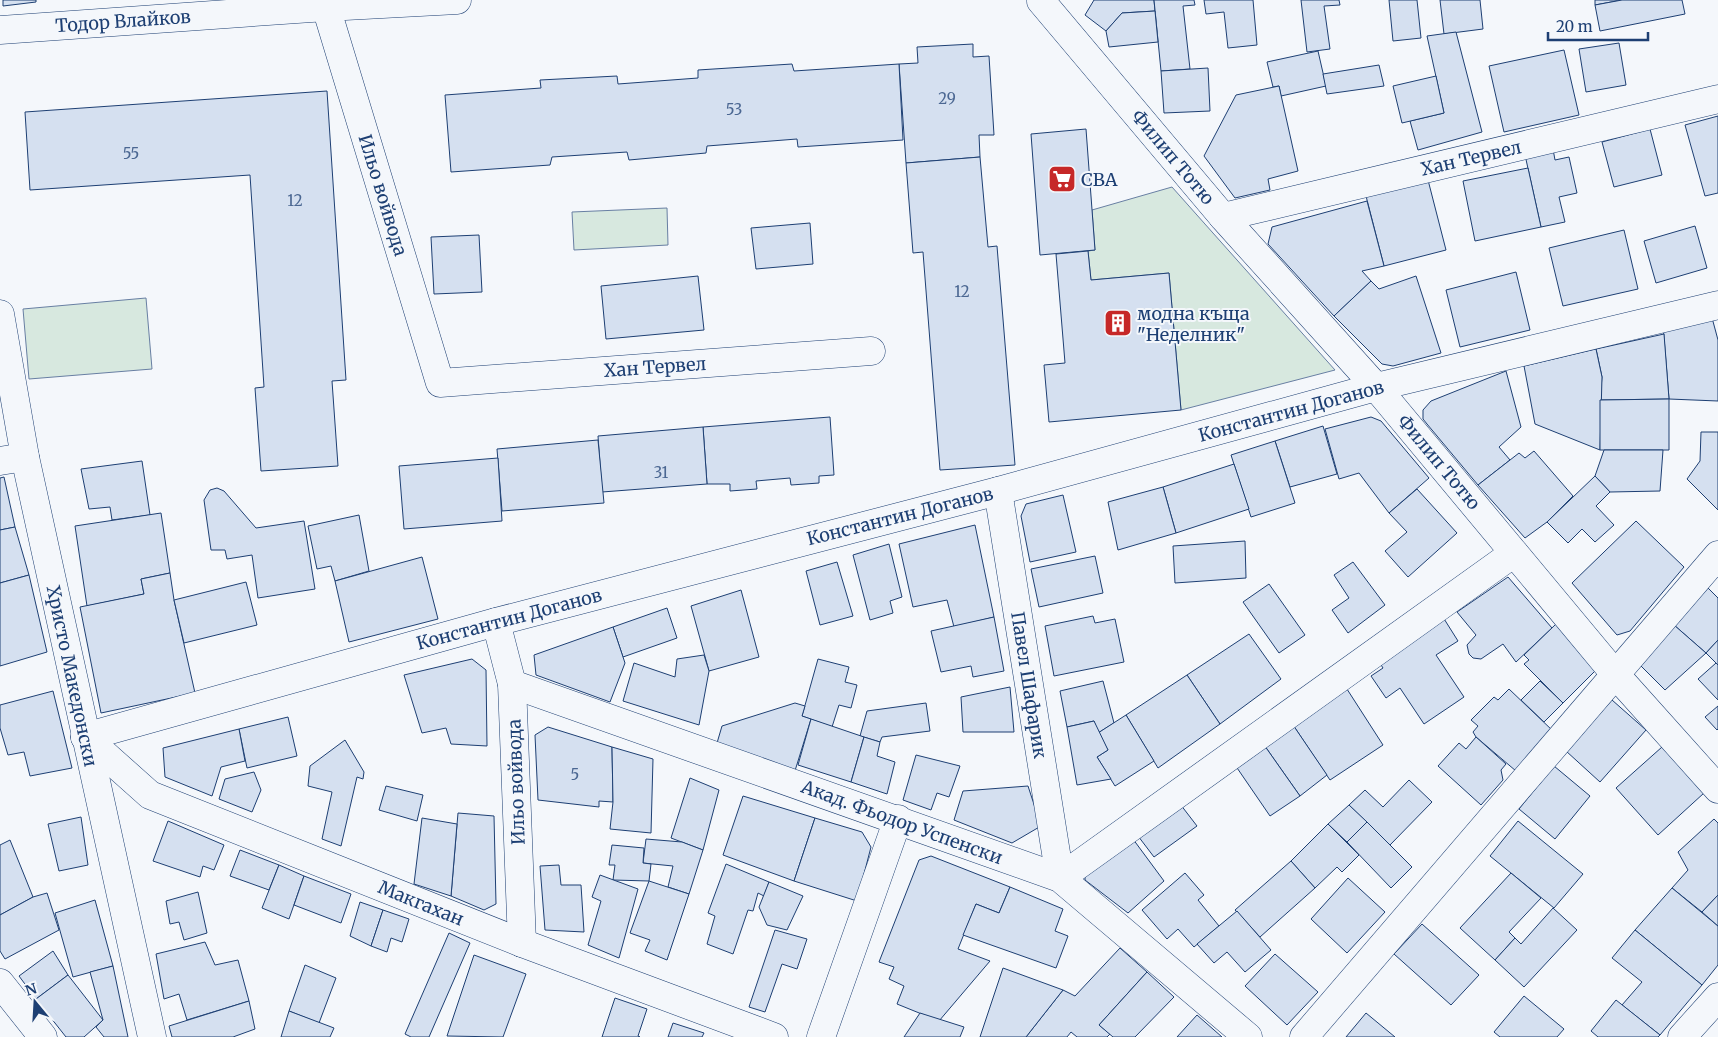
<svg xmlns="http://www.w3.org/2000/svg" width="1718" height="1037" font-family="Merriweather,serif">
  <rect width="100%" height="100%" fill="#f4f7fb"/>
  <g fill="#d7e8df" stroke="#687fa3">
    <polygon points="1172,187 1335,370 1181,410 1169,273 1091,280 1088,251 1095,250 1092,210"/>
    <polygon points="667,208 668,245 574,250 572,212"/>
    <polygon points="146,298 152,369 29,379 23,309"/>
  </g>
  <g fill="#d5e0f0" stroke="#1d3f73">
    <polygon points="3,0 36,0 36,2 3,6"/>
    <polygon points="1094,0 1154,0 1155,11 1122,13 1106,31 1085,15"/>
    <polygon points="1154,0 1194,0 1195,5 1183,6 1190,69 1161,71"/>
    <polygon points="1204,0 1253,0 1257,45 1228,48 1224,12 1206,14"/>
    <polygon points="1301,0 1339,0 1340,5 1324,6 1330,49 1307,52"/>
    <polygon points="1389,0 1417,0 1421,38 1393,41"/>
    <polygon points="1440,0 1480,0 1483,29 1444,34"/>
    <polygon points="1595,0 1622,0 1595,5"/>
    <polygon points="1622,0 1682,0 1685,14 1600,31 1595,5"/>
    <polygon points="1155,11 1158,42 1109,47 1106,31 1122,13"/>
    <polygon points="1456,32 1482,132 1418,150 1410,121 1444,113 1427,36"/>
    <polygon points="1619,43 1626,85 1586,92 1579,49"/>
    <polygon points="973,44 973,57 989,56 994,135 979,135 980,157 906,163 899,64 918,63 917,47"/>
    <polygon points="1564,50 1579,115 1504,132 1489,66"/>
    <polygon points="1318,51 1326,86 1281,96 1279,86 1273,87 1267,62"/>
    <polygon points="792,64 794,71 899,64 903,140 798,147 797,139 707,146 706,153 629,160 627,152 552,157 550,165 451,172 445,95 541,88 540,80 617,76 618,84 698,78 698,70"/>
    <polygon points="1379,65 1384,86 1327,94 1323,74"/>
    <polygon points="1208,68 1210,111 1164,113 1161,71"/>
    <polygon points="1436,76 1444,113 1402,123 1393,86"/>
    <polygon points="1279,86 1298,171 1268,179 1270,190 1235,198 1204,156 1236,95"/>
    <polygon points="327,91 346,380 332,381 338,466 261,471 255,388 264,387 250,175 30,190 25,112"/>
    <polygon points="1718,116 1718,193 1705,196 1685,125"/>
    <polygon points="1086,129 1095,250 1040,255 1031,134"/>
    <polygon points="1650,129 1662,175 1614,187 1602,142"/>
    <polygon points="1553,149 1555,160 1569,157 1577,193 1559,197 1565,222 1541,227 1525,155"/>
    <polygon points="980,157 988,247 997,246 1015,465 940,470 923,252 913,253 906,163"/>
    <polygon points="1528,168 1541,227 1475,241 1463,181"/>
    <polygon points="1428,180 1446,250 1384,266 1366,196"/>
    <polygon points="1367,201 1384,266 1362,271 1371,281 1334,316 1268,244 1272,227"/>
    <polygon points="810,223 813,264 756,269 751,228"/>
    <polygon points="1695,226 1707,268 1656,283 1644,241"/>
    <polygon points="1624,230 1638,289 1563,306 1549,248"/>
    <polygon points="479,235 482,292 434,294 431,237"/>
    <polygon points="1088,251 1091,280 1169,273 1181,410 1049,422 1044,365 1065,363 1056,254"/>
    <polygon points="1516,272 1530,330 1460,347 1446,290"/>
    <polygon points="698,276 704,330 606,339 601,286"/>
    <polygon points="1416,276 1441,353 1393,366 1382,364 1334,316 1371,281 1379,289"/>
    <polygon points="1711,314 1718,340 1718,401 1669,399 1663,325"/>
    <polygon points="1664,334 1669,399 1600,400 1602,377 1596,349"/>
    <polygon points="1596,349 1602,377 1600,450 1535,424 1524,366"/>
    <polygon points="1506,371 1521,427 1499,447 1510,460 1478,485 1427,424 1423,419 1423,410 1431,401"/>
    <polygon points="1669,399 1669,450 1600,450 1600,400"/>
    <polygon points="830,417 834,475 819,476 819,483 791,485 790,478 756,481 757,489 730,491 730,484 707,484 703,427"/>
    <polygon points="1371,417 1381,421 1429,478 1389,513 1359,473 1339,479 1325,429"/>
    <polygon points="1323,426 1337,474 1290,487 1275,441"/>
    <polygon points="703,427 707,484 602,492 598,436"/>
    <polygon points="1701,432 1718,432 1718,510 1687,479 1700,461"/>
    <polygon points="598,440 604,503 502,511 497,449"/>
    <polygon points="1275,441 1295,503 1251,517 1231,455"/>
    <polygon points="1604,450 1663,450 1660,491 1610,492 1595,476"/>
    <polygon points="1534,451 1573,496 1547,522 1525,538 1478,485 1519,453 1525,458"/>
    <polygon points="498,458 502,521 404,529 399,466"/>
    <polygon points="142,461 150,515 112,520 110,507 89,509 81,469"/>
    <polygon points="1234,464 1249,509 1176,533 1163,487"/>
    <polygon points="1595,476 1610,492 1596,506 1614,525 1595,542 1582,529 1568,543 1547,522"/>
    <polygon points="4,477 15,527 0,530 0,478"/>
    <polygon points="1163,487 1176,533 1118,550 1108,502"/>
    <polygon points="217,488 224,491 256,528 304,521 315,589 258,598 252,555 227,559 225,550 211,550 204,500 210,490"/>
    <polygon points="1417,489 1457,533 1408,577 1385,551 1407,532 1389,513"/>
    <polygon points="1063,495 1076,552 1030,562 1021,516 1026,504"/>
    <polygon points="161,513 170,573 141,579 144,594 87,606 75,526"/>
    <polygon points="359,515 369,571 335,581 331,566 317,569 308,526"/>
    <polygon points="1636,521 1684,567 1630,631 1617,635 1572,583"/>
    <polygon points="975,525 994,617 954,627 947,600 913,607 899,544"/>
    <polygon points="15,527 29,575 0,583 0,530"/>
    <polygon points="1245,541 1246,578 1175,583 1173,546"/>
    <polygon points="889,544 902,597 890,601 893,613 870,620 853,555"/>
    <polygon points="1095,556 1103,593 1039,607 1031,569"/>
    <polygon points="422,557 438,619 349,642 335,581"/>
    <polygon points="837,562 853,616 820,625 806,571"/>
    <polygon points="1353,562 1385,605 1348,633 1332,610 1349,598 1334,575"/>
    <polygon points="170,573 174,600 195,693 101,713 80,607 144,594 141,579"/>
    <polygon points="29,575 47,652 0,666 0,583"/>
    <polygon points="1508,577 1552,628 1516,662 1503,644 1481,659 1473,658 1469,654 1467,645 1476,635 1457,612"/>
    <polygon points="246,582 257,625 184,643 174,600"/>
    <polygon points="1269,584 1305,635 1279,653 1243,602"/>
    <polygon points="1708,588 1718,598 1718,640 1706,653 1674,625"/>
    <polygon points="741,590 759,657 709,671 691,606"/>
    <polygon points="667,608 677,638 623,657 613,627"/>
    <polygon points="1441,614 1458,641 1436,655 1464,697 1424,724 1400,688 1386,698 1371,676 1383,668 1376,657"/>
    <polygon points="1093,616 1095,623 1115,619 1124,662 1054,676 1045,626"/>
    <polygon points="994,617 1004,671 973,677 971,666 941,672 931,631"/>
    <polygon points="1556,624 1598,668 1563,703 1524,664 1529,660 1524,655"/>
    <polygon points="1674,625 1706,653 1665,690 1637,662"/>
    <polygon points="613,627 625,663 610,702 536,675 534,655"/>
    <polygon points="1249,634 1281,679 1220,724 1187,675"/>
    <polygon points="1718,640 1718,665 1706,653"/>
    <polygon points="704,655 709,671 699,725 623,701 634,663 675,677 677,659"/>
    <polygon points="472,659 486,670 487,746 451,744 446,728 422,733 404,675"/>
    <polygon points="818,659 849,667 845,682 857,685 851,708 839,705 832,727 802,716"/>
    <polygon points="1716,663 1718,665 1718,700 1698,679"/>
    <polygon points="1187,675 1220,724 1158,768 1126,715"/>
    <polygon points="1103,681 1114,723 1098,733 1094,721 1067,727 1060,691"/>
    <polygon points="1540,681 1563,703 1544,722 1521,700"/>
    <polygon points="1345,686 1383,745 1330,780 1291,722"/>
    <polygon points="1010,687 1014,732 963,732 961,697"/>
    <polygon points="1509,689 1553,731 1516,771 1476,737 1473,732 1478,726 1471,720 1494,697 1498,700"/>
    <polygon points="53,691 72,768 30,776 24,752 8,755 0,728 0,705"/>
    <polygon points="1612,700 1646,730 1600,782 1566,751"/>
    <polygon points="795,703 805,706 802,716 811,719 794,774 717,743 722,726"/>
    <polygon points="926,703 930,731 882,737 880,742 860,736 867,711"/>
    <polygon points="1718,706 1718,729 1717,730 1705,717"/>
    <polygon points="1126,715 1154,761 1115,786 1097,757 1108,750 1098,733"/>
    <polygon points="288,717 297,756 247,768 239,729"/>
    <polygon points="811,719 864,737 851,782 798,765"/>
    <polygon points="1094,721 1108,750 1097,757 1111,779 1077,785 1067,727"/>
    <polygon points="1291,722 1327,775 1300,796 1262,742"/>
    <polygon points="548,727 612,747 613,802 599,801 599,807 538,800 535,735"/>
    <polygon points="239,729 245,761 221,767 212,796 165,777 163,748"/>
    <polygon points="864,737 880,742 877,756 895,762 887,794 851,782"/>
    <polygon points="1476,737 1506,764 1501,770 1503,780 1481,805 1438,766 1459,743 1466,749"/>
    <polygon points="345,740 364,772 363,779 357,777 341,846 322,839 332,792 308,786 310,766"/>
    <polygon points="1262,742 1300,796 1270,816 1233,762"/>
    <polygon points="612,747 653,759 651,833 610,829 613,802"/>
    <polygon points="1662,747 1704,793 1658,835 1616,788"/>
    <polygon points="916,755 960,766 949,797 937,793 931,810 903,800"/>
    <polygon points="1554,766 1590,796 1555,839 1519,809"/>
    <polygon points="254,772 261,790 252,812 219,799 225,779"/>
    <polygon points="690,778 719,790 703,850 671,838"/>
    <polygon points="1409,780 1432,802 1390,845 1349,805 1365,790 1383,807"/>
    <polygon points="386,786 423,795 417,821 379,810"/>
    <polygon points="1028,786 1041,826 1012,843 954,820 963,791"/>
    <polygon points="743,796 815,818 794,881 723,855"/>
    <polygon points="1177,800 1197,826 1154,857 1135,832"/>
    <polygon points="1349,805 1367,822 1347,842 1328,824"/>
    <polygon points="458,813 494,816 496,904 484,910 451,896"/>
    <polygon points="81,817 88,865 59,871 48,824"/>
    <polygon points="422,818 457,824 451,896 414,884"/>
    <polygon points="815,818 862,832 871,847 857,901 794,881"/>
    <polygon points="1714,819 1718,823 1718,895 1702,912 1672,888 1688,870 1678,852"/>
    <polygon points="168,821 224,845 214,870 203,866 200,877 153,861"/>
    <polygon points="1518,821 1583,874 1554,908 1490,856"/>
    <polygon points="1367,822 1412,867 1391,888 1347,842"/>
    <polygon points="1328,824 1359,855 1342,872 1337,867 1315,888 1291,861"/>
    <polygon points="1130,835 1164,881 1128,913 1085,880 1085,869"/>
    <polygon points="646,839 682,842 703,850 689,894 668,887 673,866 643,863"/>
    <polygon points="10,840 33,897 0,915 0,845"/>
    <polygon points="612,845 644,848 643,863 651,864 649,881 613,880 615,865 609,865"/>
    <polygon points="240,850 279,865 269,890 230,876"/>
    <polygon points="931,856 1010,887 999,913 976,904 958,949 990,961 939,1021 897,1004 904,986 889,979 894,967 879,962 919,860"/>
    <polygon points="1291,861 1315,888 1260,937 1235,910"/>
    <polygon points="726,864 769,882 764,896 758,893 753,911 748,910 733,954 707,944 715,916 708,913"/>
    <polygon points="279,865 304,876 289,919 262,908"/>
    <polygon points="559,865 561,885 581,885 584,932 545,930 540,866"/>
    <polygon points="1185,873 1204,895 1198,900 1219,926 1194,947 1178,929 1167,939 1142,910"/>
    <polygon points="1511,873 1541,898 1509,932 1515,938 1495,960 1460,928"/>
    <polygon points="600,875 638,889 619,958 588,945 601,901 592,897"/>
    <polygon points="304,876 351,894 341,923 294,905"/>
    <polygon points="1348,878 1385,912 1347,953 1311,919"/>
    <polygon points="649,881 689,894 667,960 645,951 650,940 630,933"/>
    <polygon points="769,882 803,896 787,930 767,925 759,907"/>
    <polygon points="1010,887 1063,909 1055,931 1068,936 1056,968 963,935 976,904 999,913"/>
    <polygon points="1672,888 1718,926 1718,965 1702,985 1635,930"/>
    <polygon points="198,892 207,933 184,940 179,922 170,924 166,901"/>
    <polygon points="47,893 59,930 5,959 0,951 0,915 33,897"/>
    <polygon points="1718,895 1718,926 1702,912"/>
    <polygon points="95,900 113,966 73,977 55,913"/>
    <polygon points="360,902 383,910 371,946 350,936"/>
    <polygon points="1553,908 1577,930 1524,987 1495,960 1515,938 1521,944"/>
    <polygon points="383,910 409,919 402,942 391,938 387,952 371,946"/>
    <polygon points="1237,911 1271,950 1245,972 1227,952 1214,963 1197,944"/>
    <polygon points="1422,924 1479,975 1451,1005 1394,954"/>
    <polygon points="775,930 807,939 797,969 782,964 765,1012 749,1007"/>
    <polygon points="1635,930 1702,985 1660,1035 1622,1005 1642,982 1612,958"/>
    <polygon points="449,933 470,943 429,1037 411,1037 405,1034"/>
    <polygon points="205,942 215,965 238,960 249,1001 187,1020 179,994 164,999 156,954"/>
    <polygon points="1120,948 1147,972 1099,1025 1110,1034 1107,1037 1077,1037 1071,1032 1067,1037 1026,1037 1063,990 1075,996"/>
    <polygon points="53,951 68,975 36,999 19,976"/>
    <polygon points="1275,954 1318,992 1287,1025 1245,986"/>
    <polygon points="474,955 526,974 503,1037 447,1036"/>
    <polygon points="305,965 336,978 319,1023 289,1011"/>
    <polygon points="113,966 128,1037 104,1037 96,1027 103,1020 90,972"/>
    <polygon points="1003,968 1063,990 1026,1037 980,1037"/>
    <polygon points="1147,972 1174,997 1135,1037 1113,1037 1099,1025"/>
    <polygon points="68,975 103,1020 84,1037 66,1037 36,999"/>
    <polygon points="1524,996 1564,1029 1557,1037 1500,1037 1494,1032"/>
    <polygon points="615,998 647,1009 638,1036 640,1037 602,1037"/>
    <polygon points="1616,1000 1660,1035 1658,1037 1598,1037 1591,1031"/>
    <polygon points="249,1001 255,1029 233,1037 172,1037 169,1026"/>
    <polygon points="289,1011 334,1028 330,1037 281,1037"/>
    <polygon points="920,1013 964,1027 960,1037 904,1037"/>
    <polygon points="1366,1013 1395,1037 1346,1037"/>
    <polygon points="1197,1015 1222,1037 1177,1037"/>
    <polygon points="673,1023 704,1033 702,1037 668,1037"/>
  </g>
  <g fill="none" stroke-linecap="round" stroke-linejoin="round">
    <defs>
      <g id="street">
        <polyline points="327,0 326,7 440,383 871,351"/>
        <polyline points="1041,1 1223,217 1376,387 1615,674 1718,789"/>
        <polyline points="1223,217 1718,99"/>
        <polyline points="0,314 25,457 152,1037"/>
        <polyline points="0,461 25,457"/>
        <polyline points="998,491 1060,878 1514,553"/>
        <polyline points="496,622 512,684 522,943"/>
        <polyline points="512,684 1060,878 1248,1037"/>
        <polyline points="85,737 496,622 998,491 1376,387 1718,305"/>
        <polyline points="85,737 150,795 522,943 774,1037"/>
        <polyline points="0,983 43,1037"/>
        <polyline points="821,1037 898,819"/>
        <polyline points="1304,1037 1718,555"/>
        <polyline points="1682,1037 1718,997"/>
      </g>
      <polyline id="secondary" points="0,30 326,7 457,0"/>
    </defs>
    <use href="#street" stroke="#1d3f73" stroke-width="29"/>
    <use href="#secondary" stroke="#1d3f73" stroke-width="29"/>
    <use href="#street" stroke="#f4f7fb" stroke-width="28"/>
    <use href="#secondary" stroke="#f4f7fb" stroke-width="28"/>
  </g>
  <defs>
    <symbol id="supermarket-square" viewBox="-11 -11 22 22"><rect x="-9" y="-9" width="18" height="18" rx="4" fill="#c62828" stroke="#f4f7fb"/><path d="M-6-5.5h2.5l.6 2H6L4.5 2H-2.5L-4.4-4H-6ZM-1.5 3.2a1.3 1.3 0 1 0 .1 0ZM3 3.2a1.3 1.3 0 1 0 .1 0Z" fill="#fff"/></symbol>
    <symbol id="building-square" viewBox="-11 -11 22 22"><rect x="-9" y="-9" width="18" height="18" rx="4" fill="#c62828" stroke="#f4f7fb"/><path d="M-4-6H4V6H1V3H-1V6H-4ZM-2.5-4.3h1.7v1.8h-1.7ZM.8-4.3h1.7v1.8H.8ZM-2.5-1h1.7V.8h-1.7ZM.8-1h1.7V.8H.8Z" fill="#fff"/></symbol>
  </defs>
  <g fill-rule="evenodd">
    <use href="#supermarket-square" x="1046" y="163" width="32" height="32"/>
    <use href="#building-square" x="1102" y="307" width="32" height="32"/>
  </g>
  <g text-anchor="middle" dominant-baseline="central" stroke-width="4" stroke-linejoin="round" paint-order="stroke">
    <g font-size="15" fill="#4b6792">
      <text x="947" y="98">29</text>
      <text x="734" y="109">53</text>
      <text x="131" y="153">55</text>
      <text x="295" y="200">12</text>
      <text x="962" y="291">12</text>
      <text x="661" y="472">31</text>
      <text x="575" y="774">5</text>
    </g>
    <g font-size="18" fill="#1d3f73" stroke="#f4f7fb">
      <text transform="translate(123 21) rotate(-4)">Тодор Влайков</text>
      <text transform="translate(1173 157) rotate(50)">Филип Тотю</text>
      <text transform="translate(1471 158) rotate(-13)">Хан Тервел</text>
      <text transform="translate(383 195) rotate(73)">Ильо войвода</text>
      <text transform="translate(655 367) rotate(-4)">Хан Тервел</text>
      <text transform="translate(1291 411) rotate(-15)">Константин Доганов</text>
      <text transform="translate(1439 462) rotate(50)">Филип Тотю</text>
      <text transform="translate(900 516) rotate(-14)">Константин Доганов</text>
      <text transform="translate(509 619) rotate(-15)">Константин Доганов</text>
      <text transform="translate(72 676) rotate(78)">Христо Македонски</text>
      <text transform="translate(1029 685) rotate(81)">Павел Шафарик</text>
      <text transform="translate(516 782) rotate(-92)">Ильо войвода</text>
      <text transform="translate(902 822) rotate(20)">Акад. Фьодор Успенски</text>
      <text transform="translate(421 903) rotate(22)">Макгахан</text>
    </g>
    <g font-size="18" fill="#1d3f73" stroke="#f4f7fb" text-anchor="start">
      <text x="1081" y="179">CBA</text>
      <text x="1137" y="313">модна къща<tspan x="1137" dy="21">"Неделник"</tspan></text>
    </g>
  </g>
  <g transform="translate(35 1002) rotate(342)" stroke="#f4f7fb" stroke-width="4" paint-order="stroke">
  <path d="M0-4L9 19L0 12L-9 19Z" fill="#1d3f73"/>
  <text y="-8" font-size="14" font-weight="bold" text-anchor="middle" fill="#1d3f73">N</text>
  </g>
  <path d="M1548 32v8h100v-8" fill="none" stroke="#1d3f73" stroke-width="2.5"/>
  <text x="1556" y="32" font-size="15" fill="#1d3f73" stroke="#f4f7fb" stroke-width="4" paint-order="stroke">20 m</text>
</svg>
